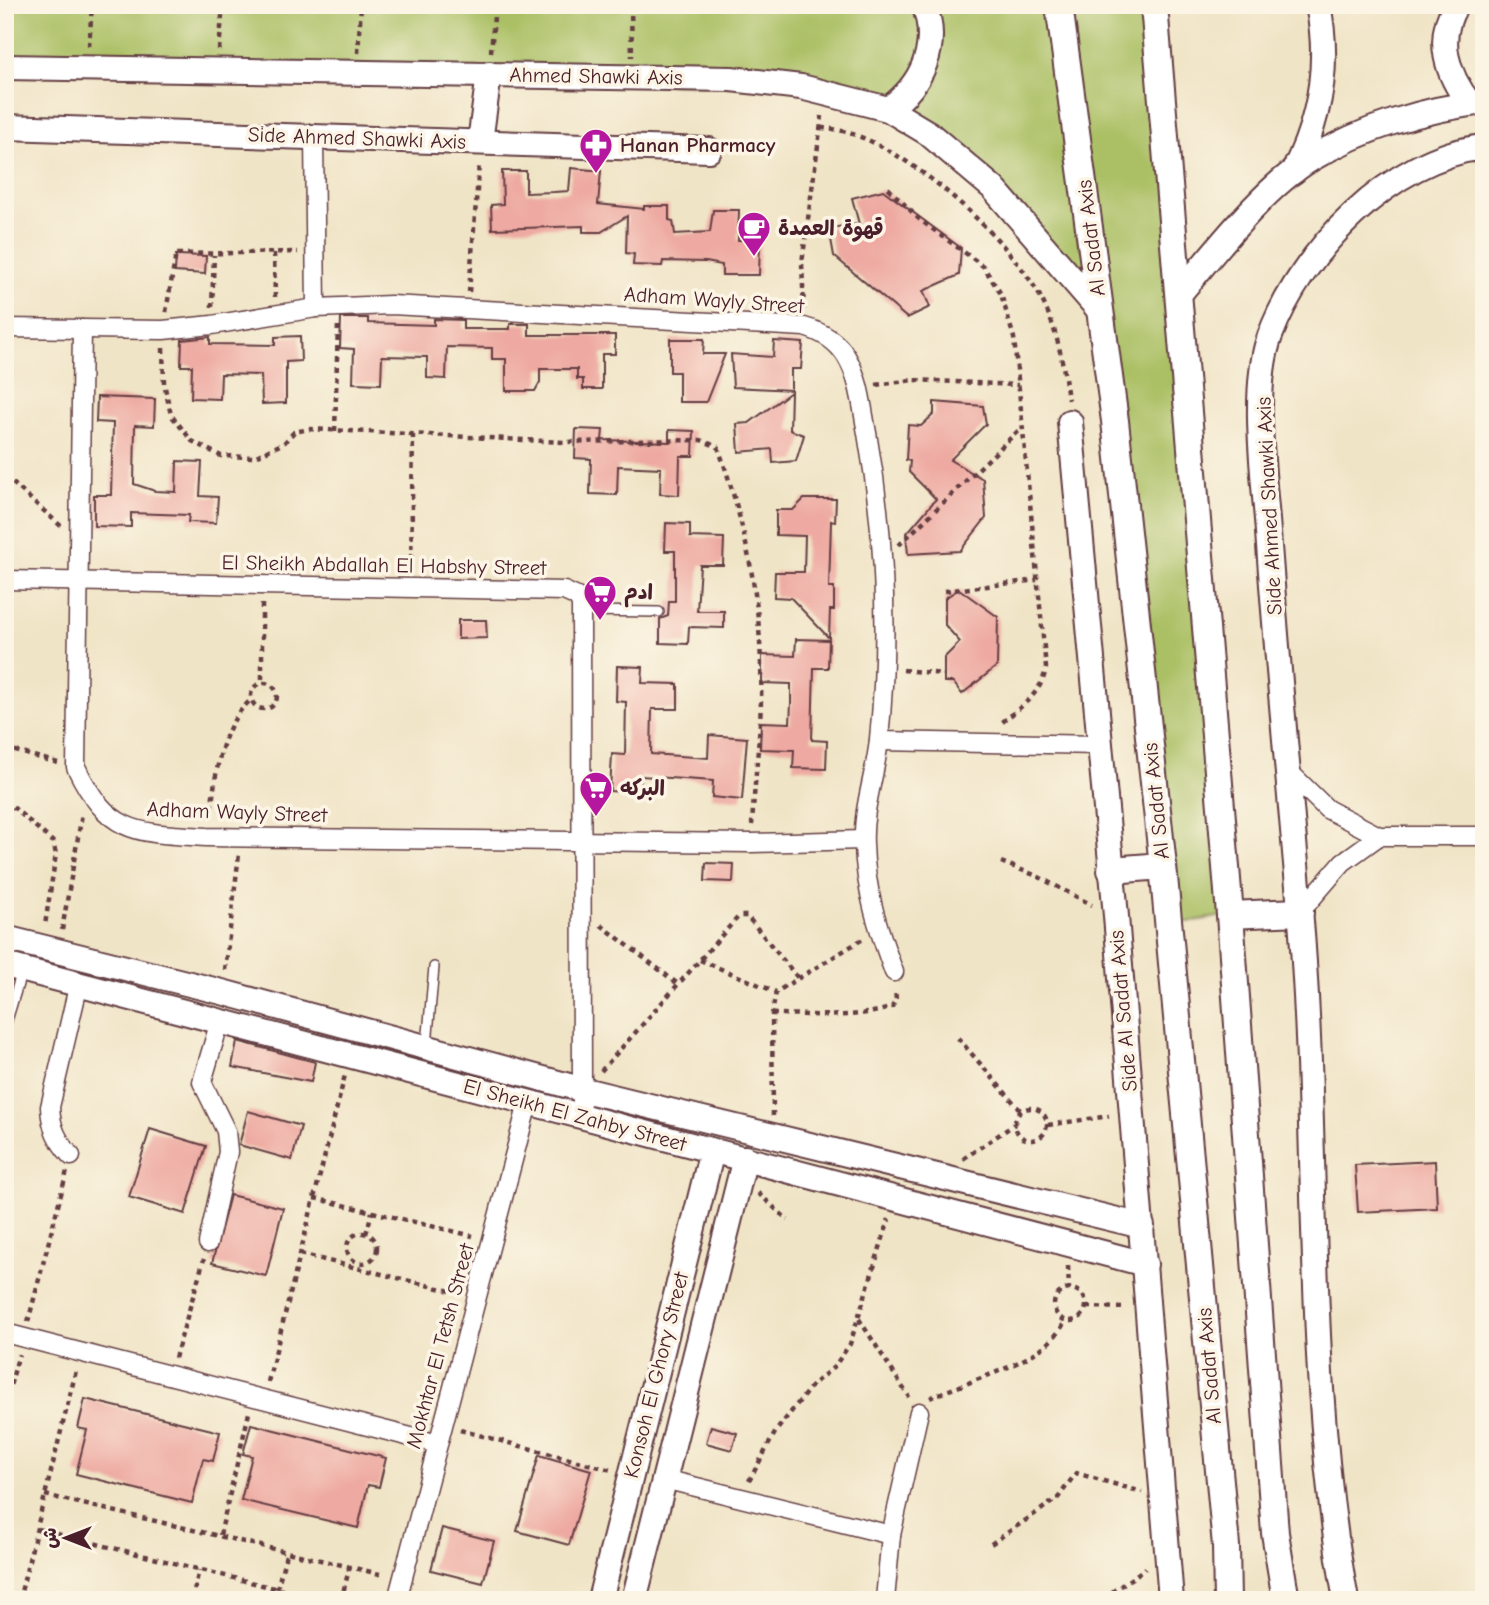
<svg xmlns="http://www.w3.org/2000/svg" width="1489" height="1605" font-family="'Comic Neue','Playpen Sans Arabic',sans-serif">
  <rect width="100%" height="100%" fill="#fcf5e5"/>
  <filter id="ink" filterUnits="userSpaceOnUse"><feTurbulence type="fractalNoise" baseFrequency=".0143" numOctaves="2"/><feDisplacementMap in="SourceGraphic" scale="14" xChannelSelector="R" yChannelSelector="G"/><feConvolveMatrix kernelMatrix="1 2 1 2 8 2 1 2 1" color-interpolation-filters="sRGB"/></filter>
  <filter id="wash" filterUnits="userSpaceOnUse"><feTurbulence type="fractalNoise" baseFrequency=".00686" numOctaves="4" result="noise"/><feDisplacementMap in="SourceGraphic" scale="28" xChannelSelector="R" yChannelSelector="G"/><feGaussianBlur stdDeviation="1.57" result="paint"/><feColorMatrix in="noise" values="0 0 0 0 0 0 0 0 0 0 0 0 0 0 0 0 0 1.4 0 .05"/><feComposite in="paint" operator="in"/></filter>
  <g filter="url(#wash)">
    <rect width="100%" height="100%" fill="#f0e4c6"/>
    <polygon fill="#abc065" stroke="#7a7048" stroke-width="2" points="5,5 1154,5 1230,915 1169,925 1100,311 928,133 801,87 5,67"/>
    <g id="blocks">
      <g fill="#eeaaa2">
        <polygon points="571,168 601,171 598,204 644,209 644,206 669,206 669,220 673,221 675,234 710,232 713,210 739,210 738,240 760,240 759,275 722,275 722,265 706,262 663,261 662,266 633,265 634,254 626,253 627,216 601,232 583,232 583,226 492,229 491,205 503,204 502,171 526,171 526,193 554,192 569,191"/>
        <polygon points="883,190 961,248 959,275 923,291 930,307 907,318 834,256 829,228 859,224 852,198"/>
        <polygon points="176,255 206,256 205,274 175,272"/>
        <polygon points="341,318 368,318 368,323 434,325 434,319 463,320 463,329 510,329 510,324 529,324 529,335 615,335 615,354 602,354 602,389 583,389 583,379 577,379 577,369 540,369 540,382 535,391 506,391 506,359 492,359 492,348 447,347 446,379 427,378 427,357 382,356 381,384 353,383 354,349 340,348"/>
        <polygon points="300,336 301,361 286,362 286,403 262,404 261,375 221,374 220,399 191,398 192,366 181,366 182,340 210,337 210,344 275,345 275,337"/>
        <polygon points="670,339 704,339 703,354 725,354 706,402 679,402 679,372 670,372"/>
        <polygon points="774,341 803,343 801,369 791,369 791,390 733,387 731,354 773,357"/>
        <polygon points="791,392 790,430 804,435 796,461 773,463 772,449 739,452 737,424 749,423"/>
        <polygon points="97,397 155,399 154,426 135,425 134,484 155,491 176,492 177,461 202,462 200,496 218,497 216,523 188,522 189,515 131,513 131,527 94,526 94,495 111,495 113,423 96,422"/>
        <polygon points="934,402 983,406 986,424 950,460 983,479 986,518 960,551 908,554 906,534 936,499 909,472 910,461 906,460 908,425 921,426 934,414"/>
        <polygon points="576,429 603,430 602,440 669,442 669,430 694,431 693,456 680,456 679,495 660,494 661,468 618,466 617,495 590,494 591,459 575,458"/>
        <polygon points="804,499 836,499 835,522 831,521 829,588 834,588 834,610 830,610 829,638 791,598 774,597 775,572 804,572 805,536 776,535 776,510 793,510"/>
        <polygon points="666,523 690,524 690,537 724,538 723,565 700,565 697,611 724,611 724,628 689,627 688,644 660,643 660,619 668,616 669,601 675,601 675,551 665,551"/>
        <polygon points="959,589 998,617 997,666 962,694 953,682 944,682 944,658 960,642 945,625 945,598"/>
        <polygon points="458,620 486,620 487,638 458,639"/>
        <polygon points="796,639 829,640 828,668 814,668 812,740 827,741 826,769 793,768 794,750 760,749 761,722 790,723 791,703 791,684 762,683 762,655 795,656"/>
        <polygon points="617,666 643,667 642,683 678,684 678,709 652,709 651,754 708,758 709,735 747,738 742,800 712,797 713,781 641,776 640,793 610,791 612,754 625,755 626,702 616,701"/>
        <polygon points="706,863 734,864 733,882 705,881"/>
        <polygon points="237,1041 315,1062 311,1082 232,1067"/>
        <polygon points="248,1111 301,1126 292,1160 239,1145"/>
        <polygon points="150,1129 206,1146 185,1214 129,1197"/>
        <polygon points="1435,1161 1437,1208 1358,1212 1355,1165"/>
        <polygon points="230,1195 283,1208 266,1276 212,1263"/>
        <polygon points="85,1399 220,1432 213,1461 203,1459 192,1503 76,1474 87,1430 78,1428"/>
        <polygon points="251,1424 386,1458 379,1487 368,1485 358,1528 241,1500 252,1456 243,1454"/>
        <polygon points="711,1426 737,1433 732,1450 706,1443"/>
        <polygon points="539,1455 591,1470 569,1545 517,1531"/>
        <polygon points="442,1528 494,1541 483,1583 431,1570"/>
      </g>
    </g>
  </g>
  <g filter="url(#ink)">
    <use href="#blocks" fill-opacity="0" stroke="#633d42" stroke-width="2"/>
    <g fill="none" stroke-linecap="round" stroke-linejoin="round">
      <defs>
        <g id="lane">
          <polyline points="581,611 659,612"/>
          <polyline points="5,1027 22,971"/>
          <polyline points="427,1045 434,967"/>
        </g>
        <g id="street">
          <polyline points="314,137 316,308"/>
          <path d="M5 328 163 330 212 325 316 308 391 305 804 327C822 332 836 340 846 356 860 379 862 407 867 433 885 533 889 638 879 739 876 774 862 808 864 844 865 889 878 929 894 972"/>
          <path d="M82 329 76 767C109 836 138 833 207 837L751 843 863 840"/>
          <polyline points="5,580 564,591 577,597 581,604 582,1101"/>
          <polyline points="879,741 1100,745"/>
          <polyline points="1285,768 1327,809 1379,836 1484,836"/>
          <polyline points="1300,912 1343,862 1379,836"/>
          <path d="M71 1156C57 1140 51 1128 50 1107L79 983"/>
          <polyline points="208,1243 228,1152 226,1131 202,1082 220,1021"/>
          <polyline points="5,1333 438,1444"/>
          <polyline points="664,1479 891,1535"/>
          <polyline points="397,1600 528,1103"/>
          <polyline points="885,1600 891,1535 919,1412"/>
        </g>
        <g id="secondary">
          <path d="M1456 5C1435 39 1447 75 1470 104"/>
          <polyline points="5,67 731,79 801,87 888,109 928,133 993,188 1100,311"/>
          <path d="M888 109C922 85 940 46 924 5"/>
          <polyline points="5,127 709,150"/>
          <polyline points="480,142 489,74"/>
          <path d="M1294 171C1320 119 1330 63 1318 5"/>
          <path d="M1179 294C1216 251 1263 188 1311 159 1362 128 1425 109 1484 102"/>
          <polyline points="1070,422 1116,916 1171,1600"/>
          <polyline points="5,938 222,992 584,1090 1142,1226"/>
          <polyline points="5,965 1145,1264"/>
          <polyline points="600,1600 712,1151"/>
          <polyline points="634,1600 745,1158"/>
          <path d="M1346 1600C1304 1372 1320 1139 1300 909 1289 783 1277 658 1268 532 1264 477 1251 388 1270 336 1301 252 1391 157 1484 147"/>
        </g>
        <g id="primary">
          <polyline points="1059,5 1115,421 1163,866 1226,1546 1227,1600"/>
          <polyline points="1154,5 1230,915 1275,1533 1286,1600"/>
          <polyline points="1111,870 1163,866"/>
          <polyline points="1230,915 1300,912"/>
        </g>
      </defs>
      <use href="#lane" stroke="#633d42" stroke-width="12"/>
      <use href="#street" stroke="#633d42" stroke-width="21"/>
      <use href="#secondary" stroke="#633d42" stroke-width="28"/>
      <use href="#primary" stroke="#633d42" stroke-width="30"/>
      <g stroke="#633d42" stroke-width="4.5" stroke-dasharray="5 5" stroke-linecap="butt">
        <polyline points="631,5 632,57"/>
        <polyline points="89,46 92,5"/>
        <polyline points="219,50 223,5"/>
        <polyline points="491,52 495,5"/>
        <polyline points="358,53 361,5"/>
        <path d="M821 128C891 128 1013 240 1043 302 1058 332 1064 367 1068 400"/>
        <path d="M888 188 919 219 983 266 1001 294 1014 338 1046 668C1042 694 1019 708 1000 724"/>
        <polyline points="274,253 275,297"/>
        <polyline points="469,292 479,164"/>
        <polyline points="212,307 214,255"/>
        <polyline points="804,309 802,263 822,116"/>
        <polyline points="166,312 176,254 298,252"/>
        <path d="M163 348 164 383 171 415 192 441 221 456 254 457 284 443 294 432 310 429 565 442 701 440 718 447C743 518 759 589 761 665 763 717 755 772 752 825"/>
        <polyline points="876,385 913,380 1018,385"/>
        <polyline points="335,431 338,323"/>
        <polyline points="5,476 62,527"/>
        <polyline points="899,545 1021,428"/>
        <polyline points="411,569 413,435"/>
        <polyline points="945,591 1037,580"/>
        <polyline points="262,604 262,683"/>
        <polyline points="903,670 944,674"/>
        <circle cx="264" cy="696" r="13"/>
        <polyline points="5,748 58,763"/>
        <polyline points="5,800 53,842 56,854 45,925"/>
        <path d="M210 818C216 777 218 728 251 700"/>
        <polyline points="1001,862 1037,876 1092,905"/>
        <polyline points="601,925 678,984"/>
        <polyline points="62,930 82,814"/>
        <polyline points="700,960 776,992"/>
        <polyline points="225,970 239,854"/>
        <path d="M772 1014C811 1014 855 1020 892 1007L896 1000 895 989"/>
        <polyline points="958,1038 1021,1111"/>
        <polyline points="601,1071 739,916 747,916 798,978"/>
        <circle cx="1031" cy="1124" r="16"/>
        <polyline points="773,1116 772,1014 776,992 863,939"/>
        <polyline points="1048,1125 1109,1116"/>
        <polyline points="963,1159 1015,1124"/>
        <polyline points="758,1193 788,1220"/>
        <polyline points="314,1198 473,1236"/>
        <circle cx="362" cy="1248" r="15"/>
        <polyline points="366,1234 372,1212"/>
        <polyline points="300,1254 459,1293"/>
        <polyline points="1068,1266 1069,1289"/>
        <circle cx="1070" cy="1305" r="16"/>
        <polyline points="1087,1307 1127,1308"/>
        <polyline points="859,1319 909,1397"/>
        <polyline points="28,1322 67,1171"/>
        <polyline points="175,1358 204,1259"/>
        <polyline points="268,1382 345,1075"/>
        <path d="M930 1398C970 1379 1045 1364 1065 1321"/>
        <polyline points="5,1404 19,1354"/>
        <polyline points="460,1430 611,1470"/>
        <polyline points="749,1481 776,1431 813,1384 834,1367 850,1344 889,1219"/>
        <polyline points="45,1495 384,1575"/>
        <polyline points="37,1529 322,1600"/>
        <polyline points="220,1535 249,1413"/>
        <polyline points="991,1544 1058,1498 1076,1473 1142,1492"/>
        <polyline points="277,1589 287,1551"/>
        <polyline points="1112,1592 1146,1568"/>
        <polyline points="19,1600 76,1371"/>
        <polyline points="192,1600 199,1570"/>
        <polyline points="341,1600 350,1566"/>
      </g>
      <use href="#lane" stroke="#fff" stroke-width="9"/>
      <use href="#street" stroke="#fff" stroke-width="18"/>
      <use href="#secondary" stroke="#fff" stroke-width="24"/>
      <use href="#primary" stroke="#fff" stroke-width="26"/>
    </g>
  </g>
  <defs>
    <symbol id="pharmacy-pin" viewBox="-11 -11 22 30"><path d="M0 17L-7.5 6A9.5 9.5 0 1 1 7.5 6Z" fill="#b5179e" stroke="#fcf5e5"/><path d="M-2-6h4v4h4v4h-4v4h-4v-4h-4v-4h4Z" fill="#fff"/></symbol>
    <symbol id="cafe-pin" viewBox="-11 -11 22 30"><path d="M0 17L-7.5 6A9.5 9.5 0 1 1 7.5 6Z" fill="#b5179e" stroke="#fcf5e5"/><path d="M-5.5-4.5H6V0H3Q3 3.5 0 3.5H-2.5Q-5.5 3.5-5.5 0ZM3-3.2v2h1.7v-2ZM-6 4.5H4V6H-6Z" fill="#fff"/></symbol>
    <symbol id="supermarket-pin" viewBox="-11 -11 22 30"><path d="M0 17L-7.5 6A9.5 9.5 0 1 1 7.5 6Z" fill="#b5179e" stroke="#fcf5e5"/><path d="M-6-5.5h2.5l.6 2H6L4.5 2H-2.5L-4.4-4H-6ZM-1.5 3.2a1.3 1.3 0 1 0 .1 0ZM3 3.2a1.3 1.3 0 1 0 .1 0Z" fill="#fff"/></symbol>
  </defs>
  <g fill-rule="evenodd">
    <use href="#pharmacy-pin" x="577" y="126" width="38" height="52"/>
    <use href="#cafe-pin" x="735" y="209" width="38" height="52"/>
    <use href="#supermarket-pin" x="581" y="573" width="38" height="52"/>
    <use href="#supermarket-pin" x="577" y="769" width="38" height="52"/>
  </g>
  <g text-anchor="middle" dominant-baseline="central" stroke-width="7" stroke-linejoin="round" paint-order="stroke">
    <g font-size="21" fill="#4a1f2b" stroke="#fcf5e5">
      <text transform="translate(596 76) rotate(1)">Ahmed Shawki Axis</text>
      <text transform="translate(357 138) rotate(2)">Side Ahmed Shawki Axis</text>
      <text transform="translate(1091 238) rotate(-97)">Al Sadat Axis</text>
      <text transform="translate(714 300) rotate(4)">Adham Wayly Street</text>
      <text transform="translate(1269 506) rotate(-93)">Side Ahmed Shawki Axis</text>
      <text transform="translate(384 565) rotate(1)">El Sheikh Abdallah El Habshy Street</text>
      <text transform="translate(1156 801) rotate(-96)">Al Sadat Axis</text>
      <text transform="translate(237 812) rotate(2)">Adham Wayly Street</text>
      <text transform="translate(1123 1011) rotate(-95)">Side Al Sadat Axis</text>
      <text transform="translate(575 1115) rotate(15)">El Sheikh El Zahby Street</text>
      <text transform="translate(440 1346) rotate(-75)">Mokhtar El Tetsh Street</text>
      <text transform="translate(1209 1366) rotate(-95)">Al Sadat Axis</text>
      <text transform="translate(656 1375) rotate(-76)">Konsoh El Ghory Street</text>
    </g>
    <g font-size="21" font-weight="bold" fill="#4a1f2b" stroke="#fcf5e5" text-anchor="start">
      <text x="620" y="145">Hanan Pharmacy</text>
      <text x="778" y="228">قهوة العمدة</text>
      <text x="624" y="592">ادم</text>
      <text x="620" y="788">البركه</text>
    </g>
  </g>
  <rect width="1489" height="1605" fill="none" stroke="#fcf5e5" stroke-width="28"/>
  <g transform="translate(66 1538) rotate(270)" stroke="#fcf5e5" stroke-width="5" paint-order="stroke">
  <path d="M0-5L12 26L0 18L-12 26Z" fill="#4a1f2b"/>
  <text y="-10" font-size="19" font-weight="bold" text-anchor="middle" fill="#4a1f2b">ش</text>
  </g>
</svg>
